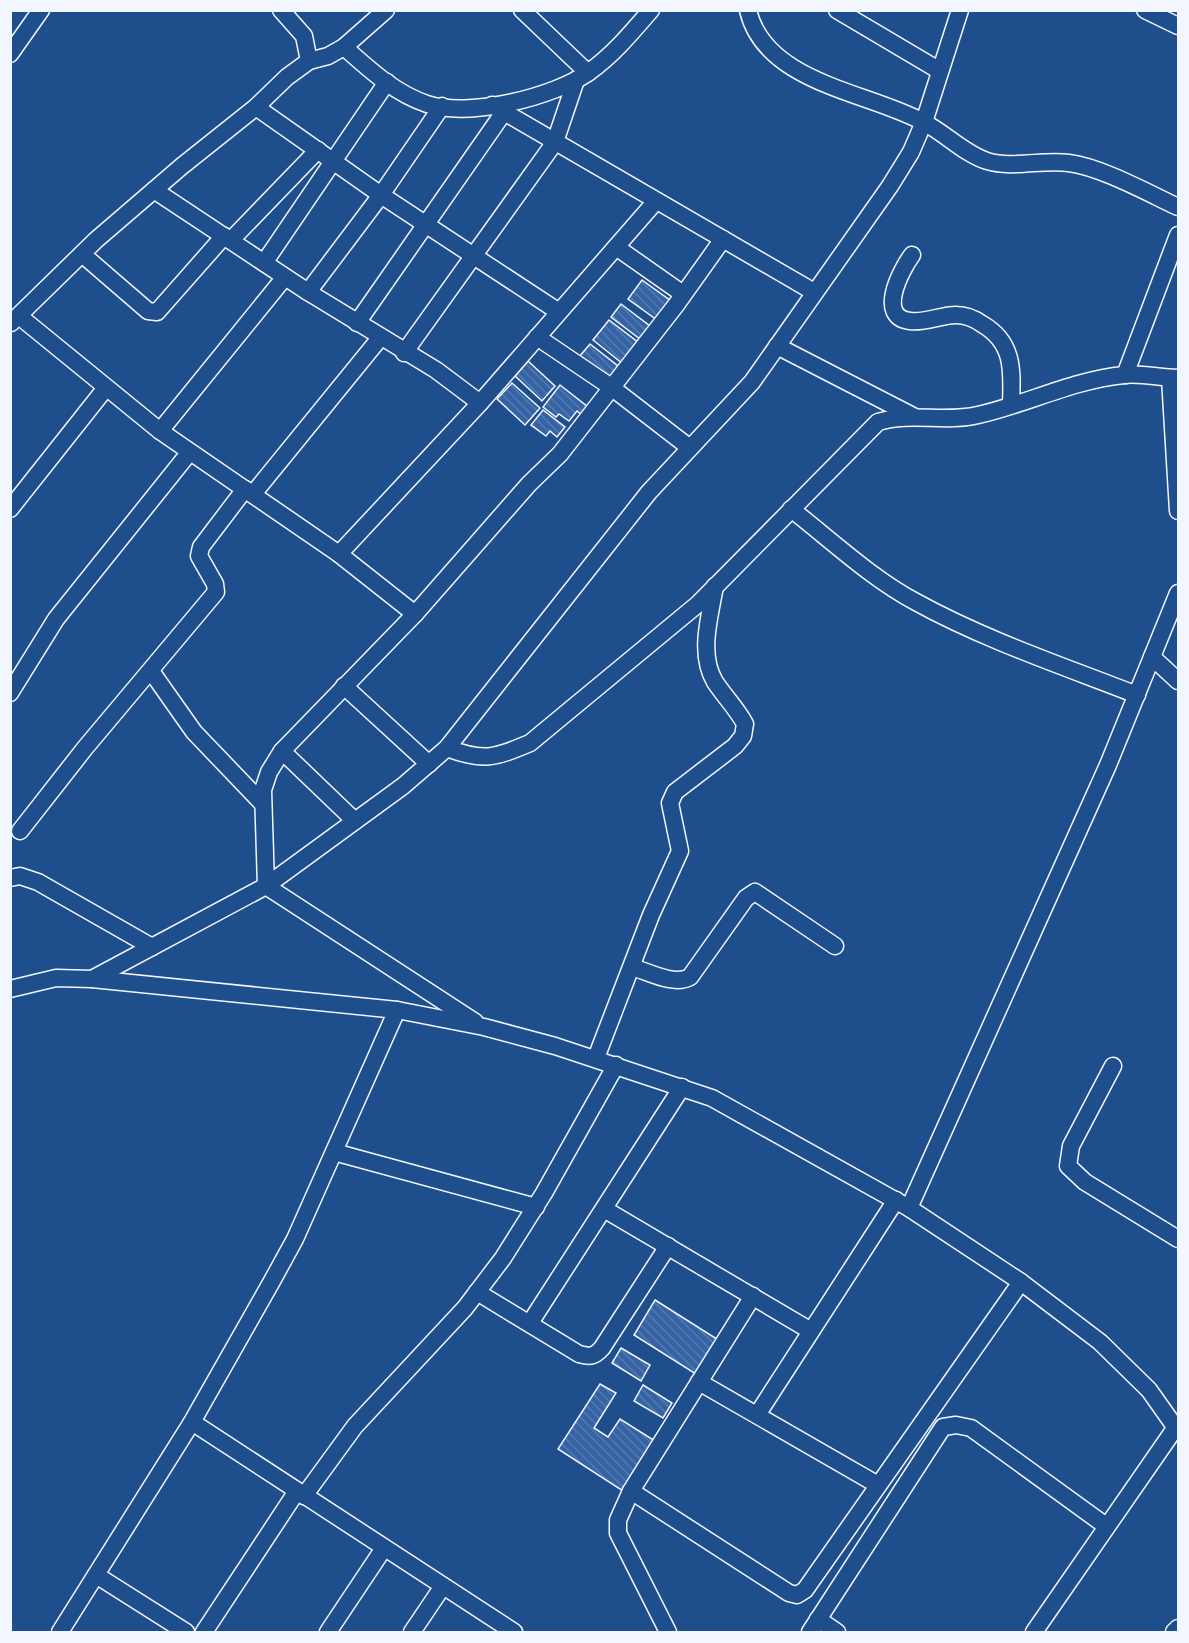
<svg xmlns="http://www.w3.org/2000/svg" width="1189" height="1643" font-family="Jost,sans-serif">
  <defs>
    <pattern id="building-back-hatch" width="6" height="6" patternUnits="userSpaceOnUse" patternTransform="scale(1.5)"><rect width="6" height="6" fill="#3563a3"/><path d="M-1 5l2 2M0 0l6 6M5-1l2 2" fill="none" stroke="#537ab1"/></pattern>
  </defs>
  <rect width="100%" height="100%" fill="#1f4e8c"/>
  <g fill="url(#building-back-hatch)" stroke="#f2f6ff" stroke-width="1.5">
    <polygon points="642,280 671,301 657,320 628,299"/>
    <polygon points="621,304 650,326 640,339 611,317"/>
    <polygon points="609,320 639,343 623,364 593,340"/>
    <polygon points="590,344 618,366 608,379 579,357"/>
    <polygon points="528,361 555,386 542,401 515,376"/>
    <polygon points="512,383 540,408 525,425 497,399"/>
    <polygon points="560,385 588,407 582,415 577,411 569,421 559,414 556,417 543,407"/>
    <polygon points="543,410 565,427 557,437 550,431 546,436 531,425"/>
    <polygon points="655,1300 720,1341 699,1376 634,1335"/>
    <polygon points="621,1348 650,1365 641,1381 612,1363"/>
    <polygon points="600,1384 616,1393 594,1428 608,1437 620,1419 655,1441 623,1491 558,1449"/>
    <polygon points="643,1385 672,1403 663,1418 634,1401"/>
  </g>
  <g fill="none" stroke-linecap="round" stroke-linejoin="round">
    <defs>
      <g id="minor">
        <polyline points="281,10 304,36 309,61"/>
        <polyline points="522,10 588,73"/>
        <path d="M748 10C765 84 870 92 925 123 946 134 965 154 987 161 1013 169 1043 159 1069 163 1101 167 1148 193 1178 207"/>
        <polyline points="837,10 940,71"/>
        <polyline points="1145,10 1178,26"/>
        <path d="M344 47C369 69 394 93 427 104 469 118 554 97 589 72 613 55 632 32 651 10"/>
        <polyline points="10,54 41,10"/>
        <polyline points="492,105 814,292"/>
        <polyline points="256,107 381,195 559,312"/>
        <polyline points="154,190 308,292 436,370 480,403"/>
        <polyline points="231,240 318,150"/>
        <polyline points="616,247 683,294"/>
        <polyline points="82,254 148,311 157,312 224,236"/>
        <path d="M912 255C901 270 876 317 910 321 925 323 941 315 956 315 965 315 975 319 982 324 1015 343 1012 372 1011 405"/>
        <polyline points="264,263 387,82"/>
        <polyline points="308,292 381,195 442,106"/>
        <polyline points="19,316 160,431 339,554 415,614"/>
        <polyline points="11,323 96,240 182,166 256,107 287,77 309,61 328,56 344,47 386,10"/>
        <polyline points="357,323 504,112"/>
        <polyline points="537,337 611,387 690,448"/>
        <polyline points="777,346 913,416"/>
        <polyline points="404,353 555,142 576,80"/>
        <polyline points="1125,375 1178,235"/>
        <polyline points="1170,378 1178,511"/>
        <polyline points="160,431 285,277"/>
        <polyline points="253,494 380,338"/>
        <polyline points="10,509 105,389"/>
        <path d="M791 509C831 540 871 578 916 602 985 640 1063 666 1137 695"/>
        <polyline points="339,554 480,403 656,201"/>
        <polyline points="1152,657 1178,681"/>
        <polyline points="151,671 194,732 263,804"/>
        <polyline points="344,686 429,764"/>
        <polyline points="10,693 56,619 189,453"/>
        <path d="M447 748C484 762 494 758 530 743L698 604 878 422C911 412 945 423 978 415 1027 404 1073 380 1124 375 1141 373 1161 378 1178 378"/>
        <polyline points="282,751 355,821"/>
        <polyline points="20,831 85,748 216,592 215,584 199,556 201,547 245,489"/>
        <polyline points="10,878 20,876 38,882 152,947"/>
        <path d="M632 967C649 972 674 986 690 977L746 898 755 892 835 946"/>
        <polyline points="92,979 266,886 403,786 447,748 649,492 752,382 890,186 911,152 924,122 960,10"/>
        <polyline points="10,989 56,978 92,979 397,1010 484,1027 555,1046 712,1098 909,1208 1021,1282 1100,1342 1149,1390 1178,1431"/>
        <polyline points="475,1022 266,886 263,790 269,772 282,751 415,614 529,484 560,454 676,305 723,239"/>
        <path d="M596 1058 651 915 680 851 670 803 675 792 735 746 743 736 745 724C737 709 725 697 715 682 698 654 710 616 715 586"/>
        <polyline points="1113,1066 1071,1146 1068,1166 1085,1182 1178,1239"/>
        <polyline points="334,1152 536,1207"/>
        <polyline points="909,1208 1108,765 1178,593"/>
        <polyline points="604,1209 811,1331"/>
        <path d="M477 1292 579 1354C590 1357 594 1357 602 1348L668 1246"/>
        <polyline points="530,1323 682,1087"/>
        <polyline points="699,1382 878,1485"/>
        <polyline points="757,1415 896,1200"/>
        <polyline points="192,1422 514,1632"/>
        <polyline points="631,1491 789,1593 797,1595 805,1590 1021,1282"/>
        <polyline points="304,1496 355,1426 465,1308 503,1258 544,1193 616,1065"/>
        <polyline points="96,1575 186,1632"/>
        <polyline points="818,1619 837,1632"/>
        <polyline points="60,1632 192,1422 272,1281 295,1239 397,1010"/>
        <polyline points="204,1632 297,1491"/>
        <polyline points="328,1632 384,1548"/>
        <polyline points="412,1632 443,1586"/>
        <polyline points="668,1632 618,1533 618,1520 631,1491 753,1296"/>
        <polyline points="810,1632 943,1427 956,1425 971,1428 1106,1526"/>
        <polyline points="1034,1632 1176,1427"/>
        <polyline points="1174,1632 1178,1628"/>
      </g>
    </defs>
    <use href="#minor" stroke="#f2f6ff" stroke-width="19"/>
    <use href="#minor" stroke="#1f4e8c" stroke-width="16"/>
  </g>
  <rect width="1189" height="1643" fill="none" stroke="#f2f6ff" stroke-width="24"/>
</svg>
